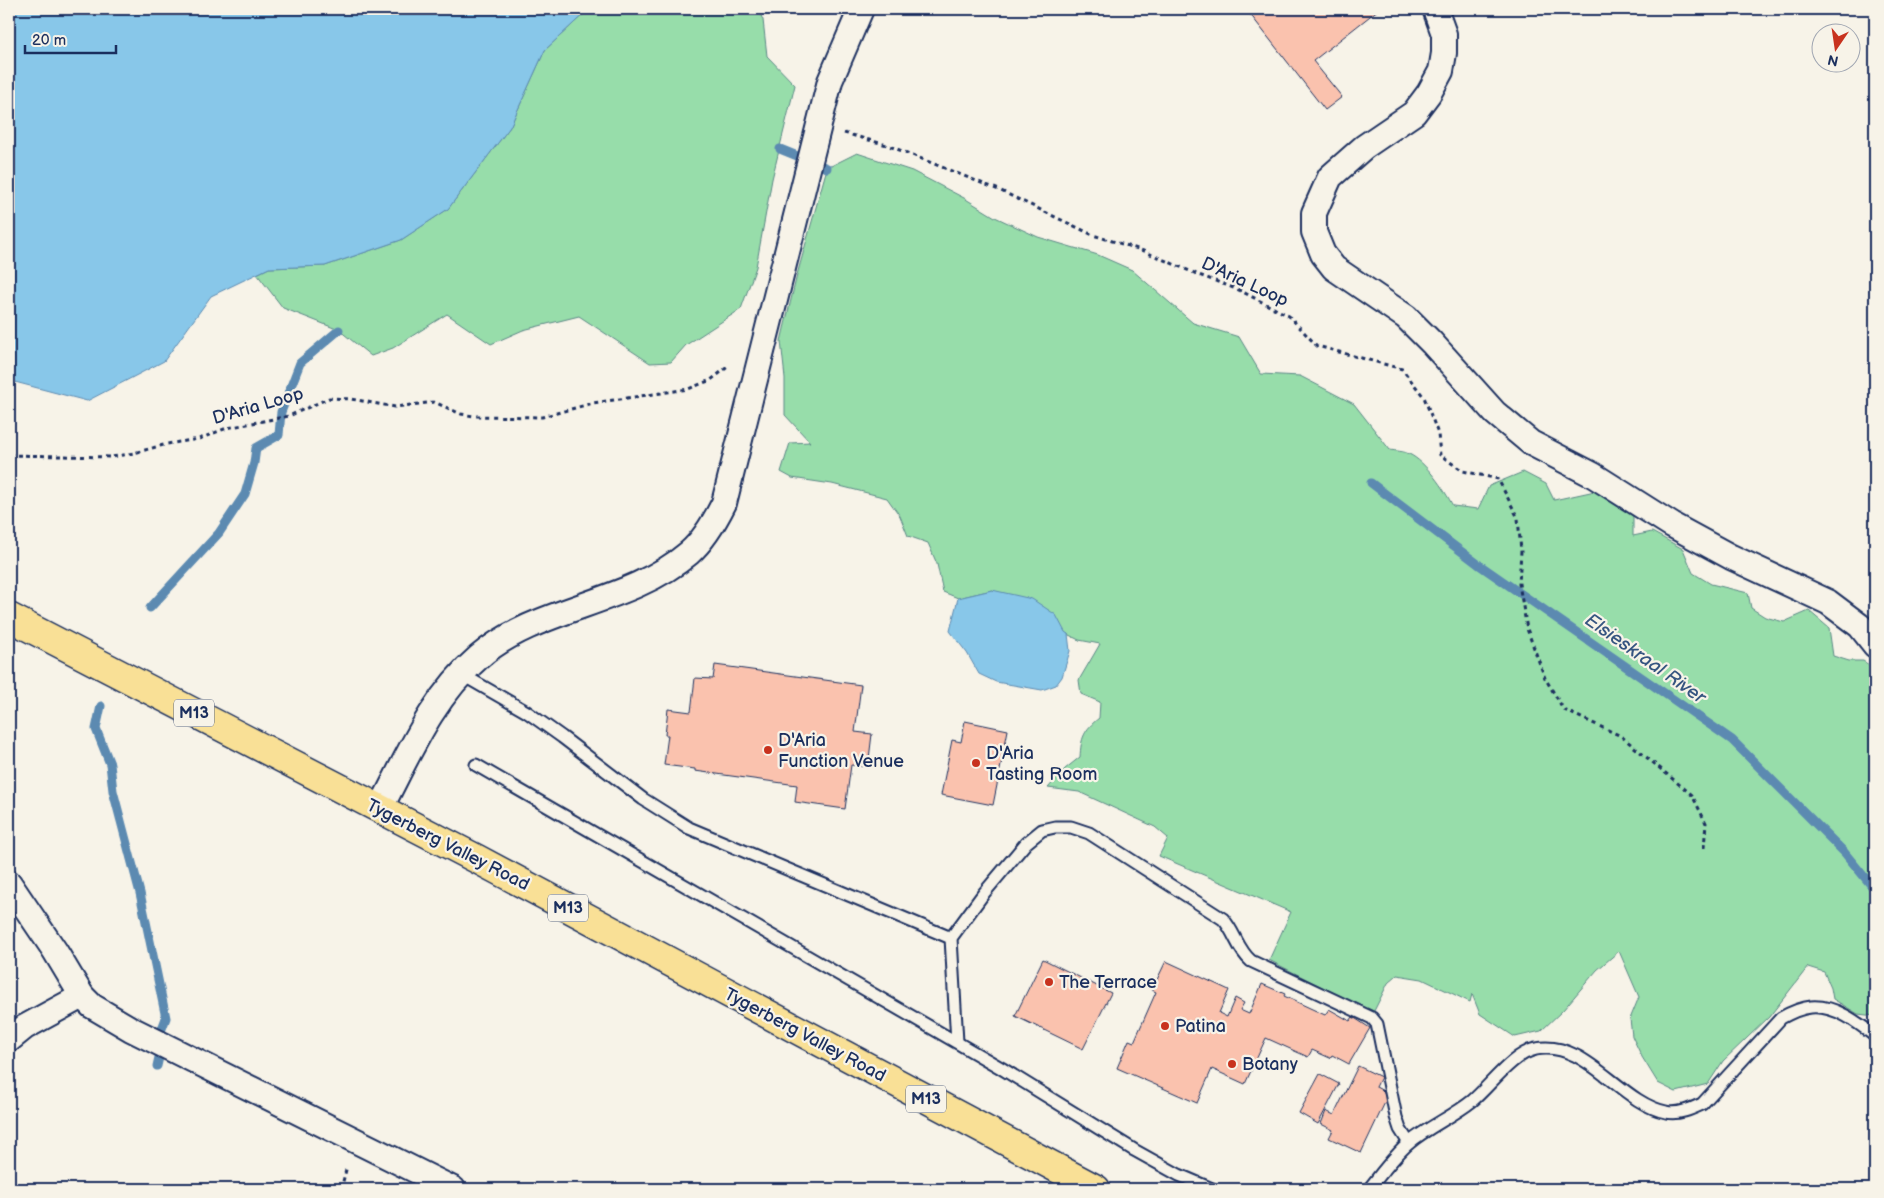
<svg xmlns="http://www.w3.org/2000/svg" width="1884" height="1198" font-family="'Balsamiq Sans',sans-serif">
  <rect width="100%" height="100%" fill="#f7f3e8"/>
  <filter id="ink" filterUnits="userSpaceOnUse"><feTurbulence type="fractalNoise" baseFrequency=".02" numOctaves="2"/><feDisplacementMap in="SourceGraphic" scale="10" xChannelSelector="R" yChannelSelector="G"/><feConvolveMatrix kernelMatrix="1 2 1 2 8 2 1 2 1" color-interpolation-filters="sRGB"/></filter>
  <g filter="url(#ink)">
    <g fill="#97ddaa" stroke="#598684">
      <polygon points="589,9 758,9 763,20 767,56 795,85 772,179 756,267 741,309 686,345 671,362 650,363 579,316 523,330 491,344 447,314 393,348 371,356 339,330 283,308 257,274 269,268 325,266 401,240 448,209 510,127 545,50"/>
      <path d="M857 153 912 171 964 198 995 217 1038 237 1098 255 1132 270 1193 323 1239 337 1261 374 1300 376 1354 404 1390 450C1395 451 1404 451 1409 454 1426 462 1444 489 1453 506L1478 509 1489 486 1523 472 1546 484 1554 500 1595 491 1611 496 1633 515V536L1652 532 1683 549 1693 573 1711 584 1748 593 1751 608 1765 617 1784 622 1809 611 1829 628 1833 656 1849 661H1863L1875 669V1016L1858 1014 1833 999 1831 988 1824 972 1808 967 1769 1017 1723 1061 1708 1084 1676 1092 1658 1083 1642 1057 1632 1036 1630 1019 1639 997 1619 951 1597 970 1563 1010 1541 1031 1515 1037 1480 1014 1472 994 1470 1002 1422 979 1397 975 1388 983 1373 1013 1269 960 1291 912 1159 856 1168 838 1155 827 1079 792 1048 788 1065 769 1080 757C1081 738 1084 730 1099 718L1100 702 1081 694 1079 680 1100 644 1079 640 1065 633 1055 615 992 590 958 598 943 592 937 564 928 543 908 536 900 516 887 498 832 484 792 478 781 472 790 443 810 442 785 415V378L781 341 797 275 827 168Z"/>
    </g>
    <g fill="#88c7e9" stroke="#5c8ab1">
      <polygon points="9,9 589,9 545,50 510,127 448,209 401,240 325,266 269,268 211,296 164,361 87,401 15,382 9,378"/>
      <polygon points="992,590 1032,599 1056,615 1065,632 1068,634 1070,651 1062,677 1056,685 1042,690 996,682 979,674 967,653 950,631 958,598"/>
    </g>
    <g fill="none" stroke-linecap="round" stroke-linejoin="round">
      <g stroke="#5c8ab1" stroke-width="9">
        <polyline points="780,149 827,168"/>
        <polyline points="1371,483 1478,564 1732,740 1844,852 1875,890"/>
        <polyline points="150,608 219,533 245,494 254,463 256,448 279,435 281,412 300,363 339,330"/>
        <polyline points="101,706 96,729 110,764 113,791 140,893 166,1018 160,1034"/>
        <polyline points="157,1066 160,1053"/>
      </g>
    </g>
    <g fill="#fac2ae" stroke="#1b2f5e">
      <polygon points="1246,9 1379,9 1313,61 1342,97 1325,110"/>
      <polygon points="715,665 861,685 855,732 872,734 868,767 851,765 845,809 795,802 797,785 695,771 695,769 664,765 668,735 665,735 668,709 691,712 695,678 713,679"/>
      <polygon points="965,721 1008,730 993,805 941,795 952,740 961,742"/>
      <polygon points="1043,959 1111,993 1083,1049 1015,1016"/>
      <polygon points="1166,961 1229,990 1219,1013 1227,1017 1235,998 1244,1003 1240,1010 1249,1014 1262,984 1285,994 1284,996 1325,1015 1329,1009 1350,1021 1353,1017 1370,1028 1349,1064 1332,1055 1330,1058 1312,1050 1308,1057 1266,1038 1245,1084 1212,1069 1197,1103 1117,1068 1129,1040 1134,1042 1156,992 1152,990"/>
      <polygon points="1358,1066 1381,1077 1376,1087 1389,1094 1361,1153 1329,1138 1333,1130 1321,1124 1326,1111 1334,1115"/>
      <polygon points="1320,1074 1339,1084 1318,1124 1299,1113"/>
    </g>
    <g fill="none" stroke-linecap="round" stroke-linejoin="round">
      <defs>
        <g id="service">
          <polyline points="461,674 527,712 562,737 643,799 689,828 951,938"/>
          <polyline points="476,765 1001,1068 1134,1150 1179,1175 1212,1189"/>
          <path d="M957 1042 951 938 984 893 1026 843 1042 830 1055 827H1071L1089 833 1223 919C1235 932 1237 949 1251 961L1372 1018 1377 1024 1396 1117 1400 1129 1409 1143"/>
          <path d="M1369 1189C1381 1174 1394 1156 1409 1143 1428 1127 1452 1117 1472 1101 1490 1086 1513 1053 1536 1049 1586 1039 1620 1103 1666 1112 1678 1115 1691 1109 1702 1104L1781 1018C1790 1013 1800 1008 1811 1007 1835 1005 1857 1022 1875 1036"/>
        </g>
        <g id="minor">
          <polyline points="1435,9 1444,34 1444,53 1441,71 1429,93 1414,113 1364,147 1330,177 1314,213 1314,232 1323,254 1334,268 1406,317 1432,343 1495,413 1531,443 1593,475 1672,525 1731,557 1828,602 1860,626 1875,645"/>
          <path d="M380 809C408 756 432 697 479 657 538 606 628 605 689 553 704 540 715 521 724 503L830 81 861 9"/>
          <polyline points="9,883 55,951 82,996 92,1006 131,1029 453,1189"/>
          <polyline points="9,1040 25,1027 82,996"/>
        </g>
        <polyline id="primary" points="9,617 477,859 1096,1189"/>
      </defs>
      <use href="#service" stroke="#1b2f5e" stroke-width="15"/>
      <use href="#minor" stroke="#1b2f5e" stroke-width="28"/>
      <use href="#primary" stroke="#1b2f5e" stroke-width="31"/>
      <g stroke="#1b2f5e" stroke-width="3" stroke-dasharray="4 4" stroke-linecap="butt">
        <polyline points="844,133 887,145 999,190 1093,235 1141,250 1199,275 1239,290 1289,316 1317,346 1402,369 1424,397 1438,434 1440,455 1463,471 1498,479 1518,518 1521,551 1519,584 1527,629 1545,678 1564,710 1621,736 1692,795 1706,823 1704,848"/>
        <polyline points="9,455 112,457 134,453 167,444 199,439 227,428 289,416 329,398 351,399 395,407 434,402 461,414 474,416 542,417 593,403 688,389 711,380 730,365"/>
        <polyline points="341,1189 347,1166"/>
      </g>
      <use href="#service" stroke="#f7f3e8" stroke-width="11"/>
      <use href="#minor" stroke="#f7f3e8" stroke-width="24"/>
      <use href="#primary" stroke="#f9e096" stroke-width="28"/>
    </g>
  </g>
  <g fill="#c8321e" stroke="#f7f3e8" stroke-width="2">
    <circle cx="768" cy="750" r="5"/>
    <circle cx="976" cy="763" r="5"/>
    <circle cx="1049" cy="982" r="5"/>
    <circle cx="1165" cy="1026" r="5"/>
    <circle cx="1232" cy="1064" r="5"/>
  </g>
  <g text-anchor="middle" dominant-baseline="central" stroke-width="4.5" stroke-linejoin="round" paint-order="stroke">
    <g fill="#f7f3e8" stroke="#5d6a87" stroke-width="1">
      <rect x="174" y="699.5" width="40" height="27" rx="4"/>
      <rect x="548" y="894.5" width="40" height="27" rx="4"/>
      <rect x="906" y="1085.5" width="40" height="27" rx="4"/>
    </g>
    <g font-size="16" font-weight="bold" fill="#1b2f5e">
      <text x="194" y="713">M13</text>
      <text x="568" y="908">M13</text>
      <text x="926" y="1099">M13</text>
    </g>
    <g font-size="18" fill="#1b2f5e" stroke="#f7f3e8">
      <text transform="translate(1245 282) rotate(25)">D'Aria Loop</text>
      <text transform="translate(258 406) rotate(-16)">D'Aria Loop</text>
      <text transform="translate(448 845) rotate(27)">Tygerberg Valley Road</text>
      <text transform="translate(805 1035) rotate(28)">Tygerberg Valley Road</text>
    </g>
    <g font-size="18" fill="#1b2f5e" stroke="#f7f3e8" text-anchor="start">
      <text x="778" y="740">D'Aria<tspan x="778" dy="21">Function Venue</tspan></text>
      <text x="986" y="753">D'Aria<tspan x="986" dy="21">Tasting Room</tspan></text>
      <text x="1059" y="982">The Terrace</text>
      <text x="1175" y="1026">Patina</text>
      <text x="1242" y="1064">Botany</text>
    </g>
    <g font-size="19" font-style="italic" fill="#365581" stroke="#f7f3e8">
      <text transform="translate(1645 659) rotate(35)">Elsieskraal River</text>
    </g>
  </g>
  <rect width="1884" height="1198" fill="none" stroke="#f7f3e8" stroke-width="30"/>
  <rect x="15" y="15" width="1854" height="1168" fill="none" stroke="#1b2f5e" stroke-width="2" filter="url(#ink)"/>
  <g transform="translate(1836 48) rotate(193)"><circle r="24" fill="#f7f3e8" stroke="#9fa5b1"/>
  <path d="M0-4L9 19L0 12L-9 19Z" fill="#c8321e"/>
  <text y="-8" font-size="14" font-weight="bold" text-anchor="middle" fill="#1b2f5e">N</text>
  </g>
  <path d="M25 45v8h91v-8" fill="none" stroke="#1b2f5e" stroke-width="2.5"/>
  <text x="32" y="45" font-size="15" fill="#1b2f5e" stroke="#f7f3e8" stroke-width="4" paint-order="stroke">20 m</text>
</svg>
